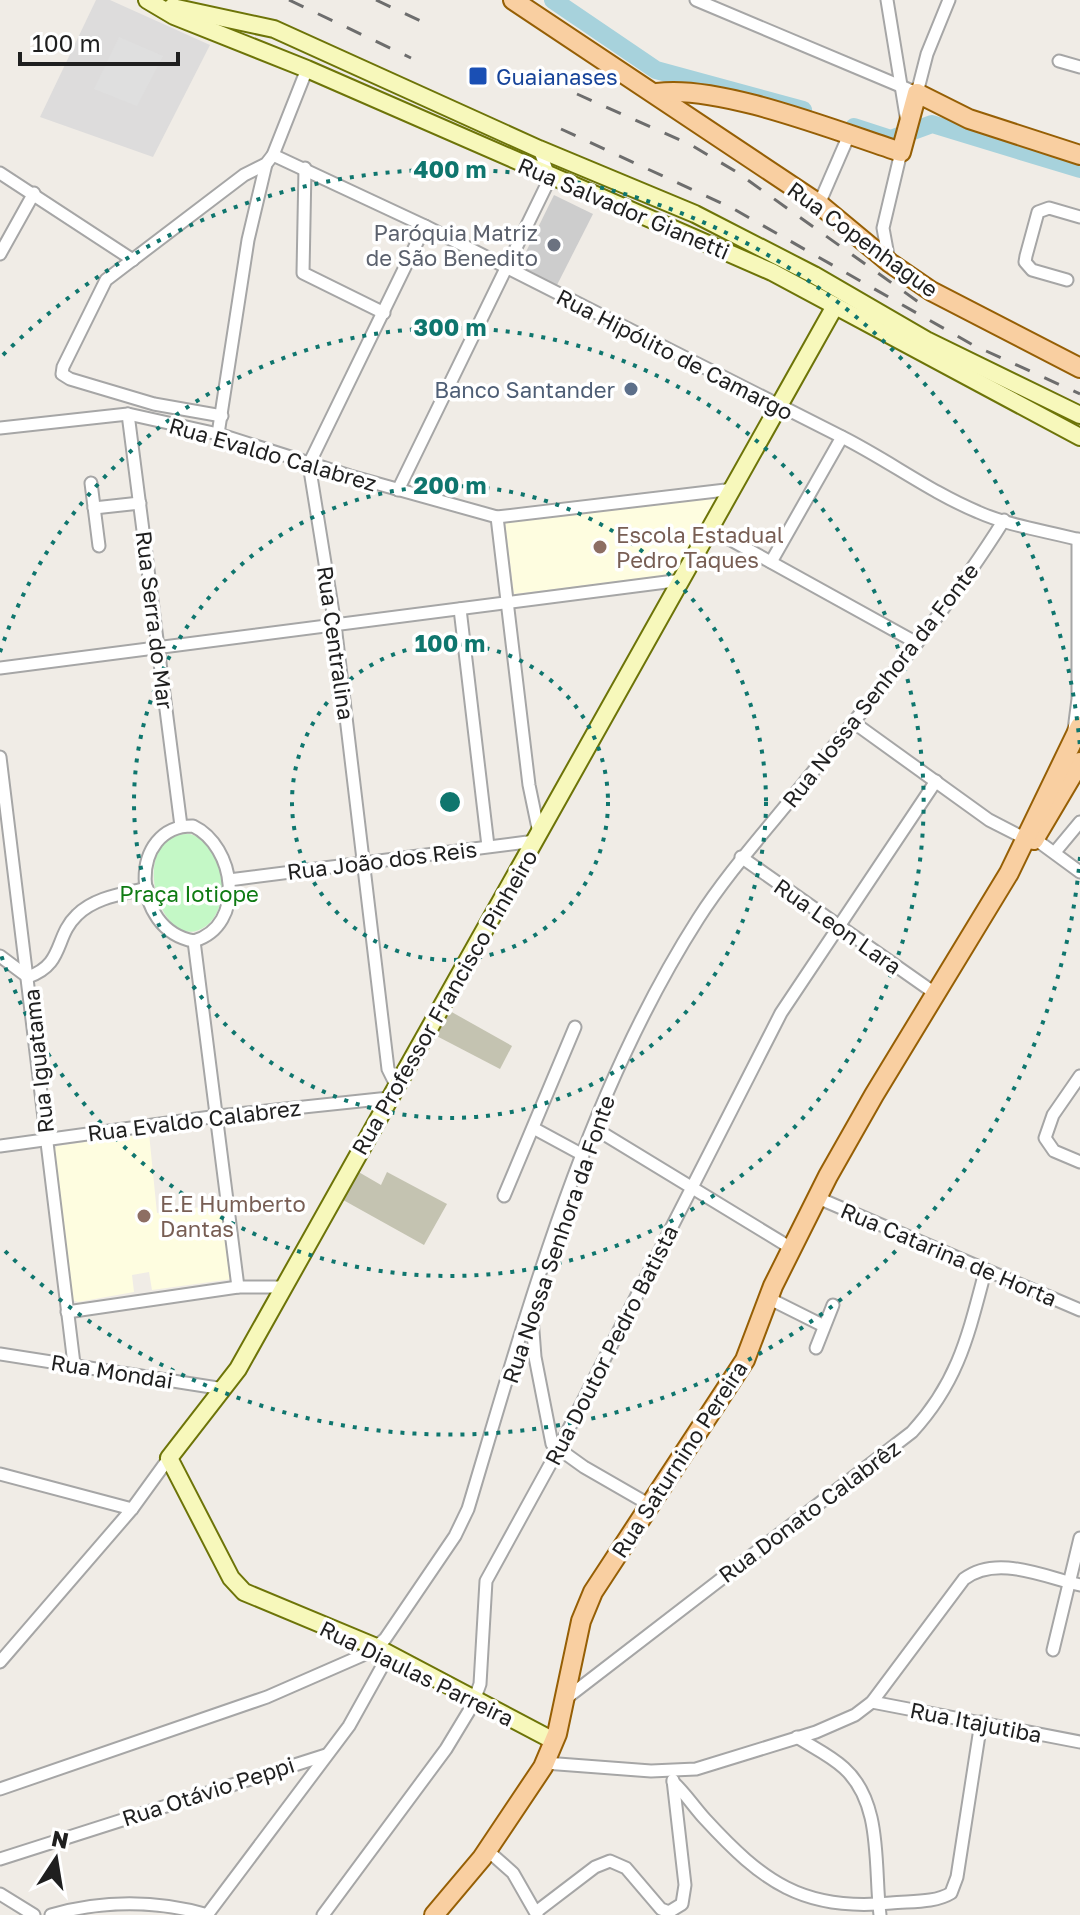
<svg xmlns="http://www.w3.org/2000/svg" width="1080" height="1915" font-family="'Golos Text',sans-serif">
  <rect width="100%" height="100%" fill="#f0ece6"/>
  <polygon fill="#dddcdc" points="96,0 110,0 210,45 153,157 40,117"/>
  <g fill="#fefde0">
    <polygon points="719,496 676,574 514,594 505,521"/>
    <polygon points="149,1133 157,1213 223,1204 232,1279 152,1290 149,1272 132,1275 134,1292 78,1302 72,1300 54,1151 57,1146"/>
  </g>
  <polygon fill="#cdcdcd" points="554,195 593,214 556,287 518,268"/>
  <g fill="#c4c3b1">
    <polygon points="441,1006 512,1046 500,1069 427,1031"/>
    <polygon points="350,1167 381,1185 387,1172 447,1204 424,1245 336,1196"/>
  </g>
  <path fill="#c4f8c6" d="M190 834C198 837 206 839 211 846 226 867 228 910 206 926 160 960 124 831 190 834Z"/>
  <polygon fill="#dfdfdf" points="119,37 163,56 137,106 94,89"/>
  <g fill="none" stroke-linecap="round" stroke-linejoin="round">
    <g stroke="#a7d2dc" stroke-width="18">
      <polyline points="553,0 656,70 803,110"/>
      <polyline points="854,127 891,139 932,124 1080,169"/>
    </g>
    <defs>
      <g id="street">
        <polyline points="696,0 917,93 927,54 949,0"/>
        <polyline points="887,0 907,122"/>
        <polyline points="1059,61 1080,67"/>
        <path d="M273 155 425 226 842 437C888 460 930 492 978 512 1009 526 1047 531 1080 540"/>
        <polyline points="305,168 303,273 384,313"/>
        <polyline points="0,173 133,260"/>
        <polyline points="819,204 849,135"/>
        <polyline points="0,254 34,193"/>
        <polyline points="889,261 883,228 901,152"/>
        <polyline points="1067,280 1032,270 1025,262 1026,256 1038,212 1049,208 1080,217"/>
        <polyline points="128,414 181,826"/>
        <polyline points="222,416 154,404 70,379 62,374 63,367 106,280 244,175 266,164 273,155 307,69"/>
        <polyline points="0,428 128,414 218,434 350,476 497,517 734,489"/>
        <polyline points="218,434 248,240 266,164"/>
        <polyline points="91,483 99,546"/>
        <polyline points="398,490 550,178 539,149"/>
        <polyline points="94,508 140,503"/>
        <polyline points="497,517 529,785 539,833"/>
        <polyline points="711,529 917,643"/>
        <polyline points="771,562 842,437"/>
        <polyline points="460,609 488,846"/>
        <polyline points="0,668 682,580"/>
        <polyline points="853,722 989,820 1024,838 1035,839 1080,872"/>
        <polyline points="1074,730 1078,699 1078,539"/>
        <polyline points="0,757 74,1364"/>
        <path d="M193 826C235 846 247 925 194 941 130 930 128 825 193 826Z"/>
        <polyline points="1055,852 1080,822"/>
        <polyline points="741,857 936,994"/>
        <polyline points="229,880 535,841"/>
        <polyline points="194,941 238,1287"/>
        <path d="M0 956 28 977C65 964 54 937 77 915 95 897 123 894 147 888"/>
        <polyline points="1080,1076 1053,1115 1045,1138 1054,1151 1080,1162"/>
        <polyline points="396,1085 388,1069 335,625 309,464 425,226"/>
        <polyline points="594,1128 791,1248"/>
        <polyline points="535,1129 583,1155"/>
        <polyline points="0,1146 218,1116 389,1098"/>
        <polyline points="504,1196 575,1027"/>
        <polyline points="818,1198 1080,1310"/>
        <polyline points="768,1298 824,1326"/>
        <polyline points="67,1312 238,1287 283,1287"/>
        <polyline points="532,1318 535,1357 552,1444 584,1467 650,1505"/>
        <polyline points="816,1348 833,1305"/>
        <polyline points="0,1354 224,1389"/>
        <polyline points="0,1474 132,1509"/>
        <polyline points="1053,1650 1080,1538"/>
        <polyline points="0,1662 132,1509 169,1458"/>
        <path d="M564 1700 912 1432C958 1382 968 1336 985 1272"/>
        <polyline points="872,1702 1080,1742"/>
        <path d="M797 1737C812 1747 830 1755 844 1768 883 1803 874 1867 880 1915"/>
        <path d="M545 1763 651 1771 696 1769 816 1732 855 1715 872 1702 964 1579C997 1554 1044 1577 1080 1585"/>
        <path d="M673 1782C685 1793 694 1807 705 1819 762 1881 803 1912 891 1903 910 1901 935 1903 951 1893L957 1877 981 1722"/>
        <path d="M0 1789 267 1697 370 1652 385 1639 455 1536 468 1509C528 1309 585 1096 698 919 725 877 756 842 787 804 861 711 941 621 1004 520"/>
        <polyline points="487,1850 513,1873 537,1915"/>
        <polyline points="0,1859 326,1755"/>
        <polyline points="0,1894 34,1915"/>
        <polyline points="536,1912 595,1867 610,1861 626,1868 661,1909 669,1912 682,1904 685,1885 673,1780"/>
        <path d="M51 1915C102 1900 157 1900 208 1915"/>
        <polyline points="207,1915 349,1726 388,1656"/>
        <polyline points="323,1915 446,1749 472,1706 480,1684 486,1581 558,1450 781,1013 936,781"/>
      </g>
      <g id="secondary">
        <polyline points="147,0 174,16 307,69 772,272 1080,437"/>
        <polyline points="172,7 274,29 539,149 695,214 814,275 926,340 1080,415"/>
        <polyline points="554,1741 376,1647 244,1592 231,1578 169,1458 238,1369 835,306"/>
      </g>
      <g id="primary">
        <polyline points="513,0 819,204 890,263 931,291 1080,368"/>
        <path d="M657 93C719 84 839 132 901 152L917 93 969 119 1080 155"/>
        <polyline points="1034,840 1080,762"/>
        <polyline points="434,1915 482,1858 543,1767 557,1734 581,1621 593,1592 745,1360 773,1286 828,1176 874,1095 1009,873 1080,726"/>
      </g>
    </defs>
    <use href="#street" stroke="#a6a6a6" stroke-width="15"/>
    <use href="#secondary" stroke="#6d7408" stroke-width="20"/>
    <use href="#primary" stroke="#965f05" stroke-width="22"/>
    <use href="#street" stroke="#fff" stroke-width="11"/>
    <use href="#secondary" stroke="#f7f8bb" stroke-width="16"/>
    <use href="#primary" stroke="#f9cfa1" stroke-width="18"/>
    <g stroke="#6d6d6d" stroke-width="3" stroke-dasharray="16 16" stroke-linecap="butt">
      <polyline points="289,0 411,58"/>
      <polyline points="376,0 427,24"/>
      <polyline points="577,94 691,145 735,171 924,306"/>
      <polyline points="561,129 732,208 973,345 1080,394"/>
    </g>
  </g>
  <g fill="none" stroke="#0f766e" stroke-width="4" stroke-dasharray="4 8">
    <circle cx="450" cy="802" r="158"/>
    <circle cx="450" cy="802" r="316"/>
    <path d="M0 652A474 474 0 1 1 0 952"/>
    <path d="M1080 857A632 632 0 0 1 3 1249M3 355A632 632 0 0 1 1080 747"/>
  </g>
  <rect fill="#1a4fb4" stroke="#fff" stroke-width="3" x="468" y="66" width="20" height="20" rx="4"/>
  <circle fill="#6b7280" stroke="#fff" stroke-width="3" cx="554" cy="245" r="8"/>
  <circle fill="#5c6f8a" stroke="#fff" stroke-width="3" cx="631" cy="389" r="8"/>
  <g fill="#8d6e63" stroke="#fff" stroke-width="3">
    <circle cx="600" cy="547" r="8"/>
    <circle cx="144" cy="1216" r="8"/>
  </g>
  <g text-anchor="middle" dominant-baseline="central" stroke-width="7" stroke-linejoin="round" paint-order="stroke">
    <g font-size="22" fill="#164399" stroke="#fff" text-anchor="start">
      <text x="496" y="76">Guaianases</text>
    </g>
    <g font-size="22" fill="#1f1f1f" stroke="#fff">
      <text transform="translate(624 208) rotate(23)">Rua Salvador Gianetti</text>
      <text transform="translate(863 239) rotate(36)">Rua Copenhague</text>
      <text transform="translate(675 354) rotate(27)">Rua Hipólito de Camargo</text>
      <text transform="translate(273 454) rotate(16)">Rua Evaldo Calabrez</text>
      <text transform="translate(155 620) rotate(83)">Rua Serra do Mar</text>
      <text transform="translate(336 643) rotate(82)">Rua Centralina</text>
      <text transform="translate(880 685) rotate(-52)">Rua Nossa Senhora da Fonte</text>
      <text transform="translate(382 860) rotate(-7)">Rua João dos Reis</text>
      <text transform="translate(838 926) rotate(35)">Rua Leon Lara</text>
      <text transform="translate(444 1002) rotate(-60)">Rua Professor Francisco Pinheiro</text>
      <text transform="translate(38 1061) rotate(-96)">Rua Iguatama</text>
      <text transform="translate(194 1120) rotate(-7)">Rua Evaldo Calabrez</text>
      <text transform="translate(558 1239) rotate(-71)">Rua Nossa Senhora da Fonte</text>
      <text transform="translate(949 1254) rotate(23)">Rua Catarina de Horta</text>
      <text transform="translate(611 1345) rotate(-63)">Rua Doutor Pedro Batista</text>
      <text transform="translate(112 1371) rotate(9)">Rua Mondai</text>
      <text transform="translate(679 1459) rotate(-57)">Rua Saturnino Pereira</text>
      <text transform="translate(809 1511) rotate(-37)">Rua Donato Calabrêz</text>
      <text transform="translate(417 1673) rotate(26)">Rua Diaulas Parreira</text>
      <text transform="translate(976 1722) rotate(11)">Rua Itajutiba</text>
      <text transform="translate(208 1791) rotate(-18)">Rua Otávio Peppi</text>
    </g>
    <g font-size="22" fill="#5b616d" stroke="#fff" text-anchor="end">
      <text x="538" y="232">Paróquia Matriz<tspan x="538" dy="25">de São Benedito</tspan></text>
    </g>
    <g font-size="22" fill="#4e5e75" stroke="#fff" text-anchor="end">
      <text x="615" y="389">Banco Santander</text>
    </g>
    <g font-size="22" fill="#785e54" stroke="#fff" text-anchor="start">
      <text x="616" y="534">Escola Estadual<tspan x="616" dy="25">Pedro Taques</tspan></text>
      <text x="160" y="1203">E.E Humberto<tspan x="160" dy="25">Dantas</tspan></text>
    </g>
    <g font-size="22" fill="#0f7b13" stroke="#fff">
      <text x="189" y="893">Praça Iotiope</text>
    </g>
  </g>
  <circle cx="450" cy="802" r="12" fill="#0f766e" stroke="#fff" stroke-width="4"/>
  <g font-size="24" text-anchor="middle" font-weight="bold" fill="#0f766e" stroke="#fff" stroke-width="7" stroke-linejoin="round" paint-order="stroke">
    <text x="450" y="178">400 m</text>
    <text x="450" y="336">300 m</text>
    <text x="450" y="494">200 m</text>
    <text x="450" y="652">100 m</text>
  </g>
  <g transform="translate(56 1859) rotate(12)" stroke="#ffffff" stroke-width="6" paint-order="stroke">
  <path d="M0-6L14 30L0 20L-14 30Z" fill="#1f1f1f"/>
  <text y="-12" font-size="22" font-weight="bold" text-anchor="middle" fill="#1f1f1f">N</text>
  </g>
  <path d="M20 52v12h158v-12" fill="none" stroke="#1f1f1f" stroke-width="4"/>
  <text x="32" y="52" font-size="24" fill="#1f1f1f" stroke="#ffffff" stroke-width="6" paint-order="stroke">100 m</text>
</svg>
